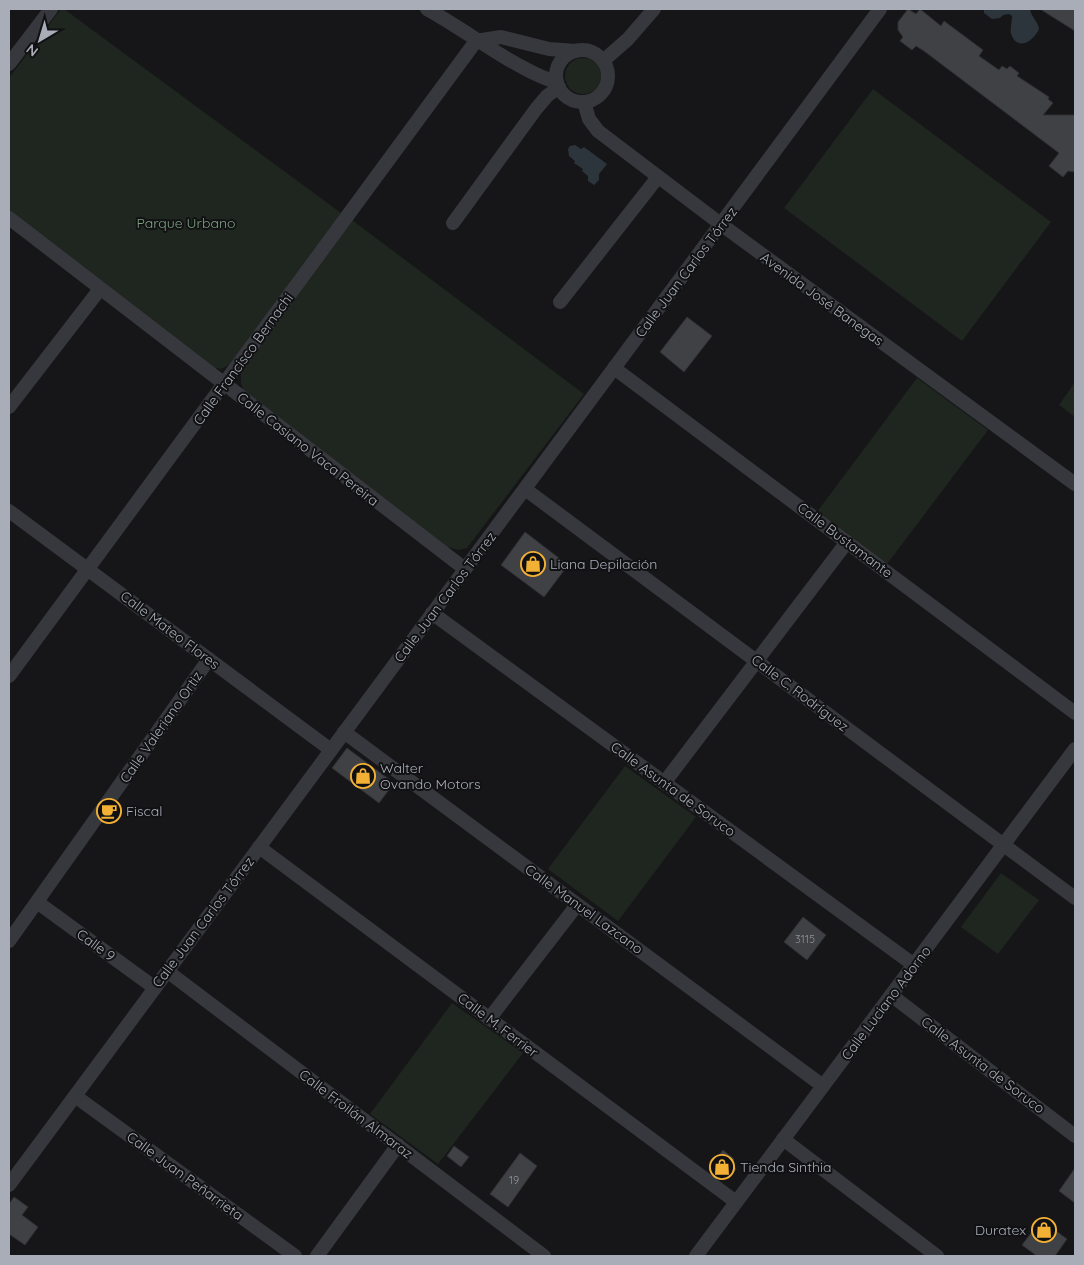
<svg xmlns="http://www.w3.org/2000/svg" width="1084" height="1265" font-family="Quicksand,sans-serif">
  <rect width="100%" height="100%" fill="#161618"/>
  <g fill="#1e261f">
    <polygon points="61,9 64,9 341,213 231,364 221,369 213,367 9,214 9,78"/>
    <circle cx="583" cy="76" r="18"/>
    <polygon points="873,89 1051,222 962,341 784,208"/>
    <polygon points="352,220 584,394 467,548 459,550 447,547 245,395 241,383 241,372"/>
    <polygon points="917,378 988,430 887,564 817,512"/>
    <polygon points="1075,382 1075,417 1059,405"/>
    <polygon points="625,766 696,817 618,921 548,869"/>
    <polygon points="1001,873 1039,900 998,954 961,927"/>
    <polygon points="452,1003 523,1053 438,1164 370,1114"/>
  </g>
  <g fill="#2c353c">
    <path d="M984 9H1030C1031 17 1038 21 1039 29 1035 39 1019 52 1012 36 1009 30 1012 24 1012 16L1009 14 1003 15 1000 18 992 19 984 13Z"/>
    <polygon points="575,145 581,149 584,147 607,164 599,174 599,180 594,185 588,181 588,176 582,171 583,169 574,163 575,161 569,156 568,149 570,146"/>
  </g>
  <g fill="#404145" stroke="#303034">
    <polygon points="908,9 916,14 920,9 941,26 944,21 983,50 979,56 999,70 1002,66 1007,69 1010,66 1019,73 1017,76 1049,97 1048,99 1053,103 1043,115 1075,115 1075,172 1068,171 1063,177 1049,166 1059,153 924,51 916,46 912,50 900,41 903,37 898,30 898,22"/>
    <polygon points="1040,9 1075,9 1075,31"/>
    <polygon points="687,317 712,336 684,372 660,352"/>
    <polygon points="525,532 568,565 544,597 501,565"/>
    <polygon points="347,748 394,783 379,803 332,768"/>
    <polygon points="803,917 826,935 807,960 784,942"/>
    <polygon points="454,1146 469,1157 461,1167 447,1156"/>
    <polygon points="723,1150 734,1159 730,1164 736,1169 729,1178 722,1178 709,1169"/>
    <polygon points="520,1153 537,1166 508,1207 490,1194"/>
    <polygon points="1075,1168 1075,1203 1059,1191"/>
    <polygon points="14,1197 28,1207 22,1215 38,1227 25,1245 9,1234 9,1204"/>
    <polygon points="1041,1220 1067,1239 1055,1256 1037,1256 1022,1245"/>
  </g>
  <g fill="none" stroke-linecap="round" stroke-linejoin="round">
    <g stroke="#37383d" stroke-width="14">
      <path d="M427 9C456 25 482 44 511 61 526 69 540 78 557 82"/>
      <polyline points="476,41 501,37 549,49 576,51"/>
      <circle cx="582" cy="76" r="26"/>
      <polyline points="603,61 628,39 654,9"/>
      <polyline points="9,64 51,9"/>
      <polyline points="584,102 589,119 598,131 722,225 1075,484"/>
      <polyline points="9,218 465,569"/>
      <polyline points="453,223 536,109 547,96 559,87"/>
      <polyline points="560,302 658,177"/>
      <polyline points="614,368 1075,713"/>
      <polyline points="9,407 100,289"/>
      <polyline points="525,489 1075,898"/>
      <polyline points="9,511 331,750"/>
      <polyline points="432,613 914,965"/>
      <polyline points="9,676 476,41"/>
      <polyline points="344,732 823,1086"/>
      <polyline points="664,783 847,542"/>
      <polyline points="259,847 736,1202"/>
      <polyline points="37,902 155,988"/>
      <polyline points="9,941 209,659"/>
      <polyline points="167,971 544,1256"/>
      <polyline points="891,995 1075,1136"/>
      <polyline points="489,1019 577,905"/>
      <polyline points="75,1096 295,1256"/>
      <polyline points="783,1139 937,1256"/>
      <polyline points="9,1185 880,9"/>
      <polyline points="317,1256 398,1145"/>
      <polyline points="696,1256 1075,749"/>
    </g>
  </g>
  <defs>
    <symbol id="shop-ring" viewBox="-11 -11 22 22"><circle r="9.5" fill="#111113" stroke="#f2b134" stroke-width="1.5"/><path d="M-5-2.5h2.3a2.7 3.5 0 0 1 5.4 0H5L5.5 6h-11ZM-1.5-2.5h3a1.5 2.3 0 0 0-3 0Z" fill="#f2b134"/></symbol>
    <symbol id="cafe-ring" viewBox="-11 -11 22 22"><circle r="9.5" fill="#111113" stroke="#f2b134" stroke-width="1.5"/><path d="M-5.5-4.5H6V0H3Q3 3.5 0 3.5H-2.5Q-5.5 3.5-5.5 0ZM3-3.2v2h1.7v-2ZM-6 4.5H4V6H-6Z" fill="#f2b134"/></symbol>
  </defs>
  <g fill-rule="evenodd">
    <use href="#shop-ring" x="519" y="550" width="28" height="28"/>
    <use href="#shop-ring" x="349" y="762" width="28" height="28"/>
    <use href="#cafe-ring" x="95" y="797" width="28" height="28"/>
    <use href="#shop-ring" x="708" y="1153" width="28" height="28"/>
    <use href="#shop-ring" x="1030" y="1216" width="28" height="28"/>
  </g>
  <g text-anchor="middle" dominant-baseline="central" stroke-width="4" stroke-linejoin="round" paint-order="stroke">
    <g font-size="11" fill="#8e929b">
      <text x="805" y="939">3115</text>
      <text x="514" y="1180">19</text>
    </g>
    <g font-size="14" fill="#7fa381" stroke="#111113">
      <text x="186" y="223">Parque Urbano</text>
    </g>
    <g font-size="14" fill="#a8adb8" stroke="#111113">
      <text transform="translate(686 272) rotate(-53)">Calle Juan Carlos Tórrez</text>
      <text transform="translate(822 299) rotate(36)">Avenida José Banegas</text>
      <text transform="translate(243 359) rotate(-54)">Calle Francisco Bernachi</text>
      <text transform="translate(308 449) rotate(38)">Calle Casiano Vaca Pereira</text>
      <text transform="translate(845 540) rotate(37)">Calle Bustamante</text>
      <text transform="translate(445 597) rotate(-53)">Calle Juan Carlos Tórrez</text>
      <text transform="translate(170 630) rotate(37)">Calle Mateo Flores</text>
      <text transform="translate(800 693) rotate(37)">Calle C. Rodríguez</text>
      <text transform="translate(161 727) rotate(-55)">Calle Valeriano Ortiz</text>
      <text transform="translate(673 789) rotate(36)">Calle Asunta de Soruco</text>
      <text transform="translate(584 909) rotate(36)">Calle Manuel Lazcano</text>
      <text transform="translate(203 922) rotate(-53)">Calle Juan Carlos Tórrez</text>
      <text transform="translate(96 945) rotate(36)">Calle 9</text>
      <text transform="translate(886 1003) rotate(-53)">Calle Luciano Adorno</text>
      <text transform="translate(498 1025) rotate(37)">Calle M. Ferrier</text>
      <text transform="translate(983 1065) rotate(37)">Calle Asunta de Soruco</text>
      <text transform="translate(356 1114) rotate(37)">Calle Froilán Almaraz</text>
      <text transform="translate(185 1176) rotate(36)">Calle Juan Peñarrieta</text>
    </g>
    <g font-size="14" fill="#a8adb8" stroke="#111113" text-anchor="start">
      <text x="550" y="564">Liana Depilación</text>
      <text x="380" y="768">Walter<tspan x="380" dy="16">Ovando Motors</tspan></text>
      <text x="126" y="811">Fiscal</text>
      <text x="740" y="1167">Tienda Sinthia</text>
      <text x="1026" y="1230" text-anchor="end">Duratex</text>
    </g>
  </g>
  <rect width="1084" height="1265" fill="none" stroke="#a8adb8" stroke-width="20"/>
  <g transform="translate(40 40) rotate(218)" stroke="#111113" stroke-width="4" paint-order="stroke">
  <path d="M0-4L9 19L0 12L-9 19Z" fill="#a8adb8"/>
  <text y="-8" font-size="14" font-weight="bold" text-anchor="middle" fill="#a8adb8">N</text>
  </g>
</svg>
